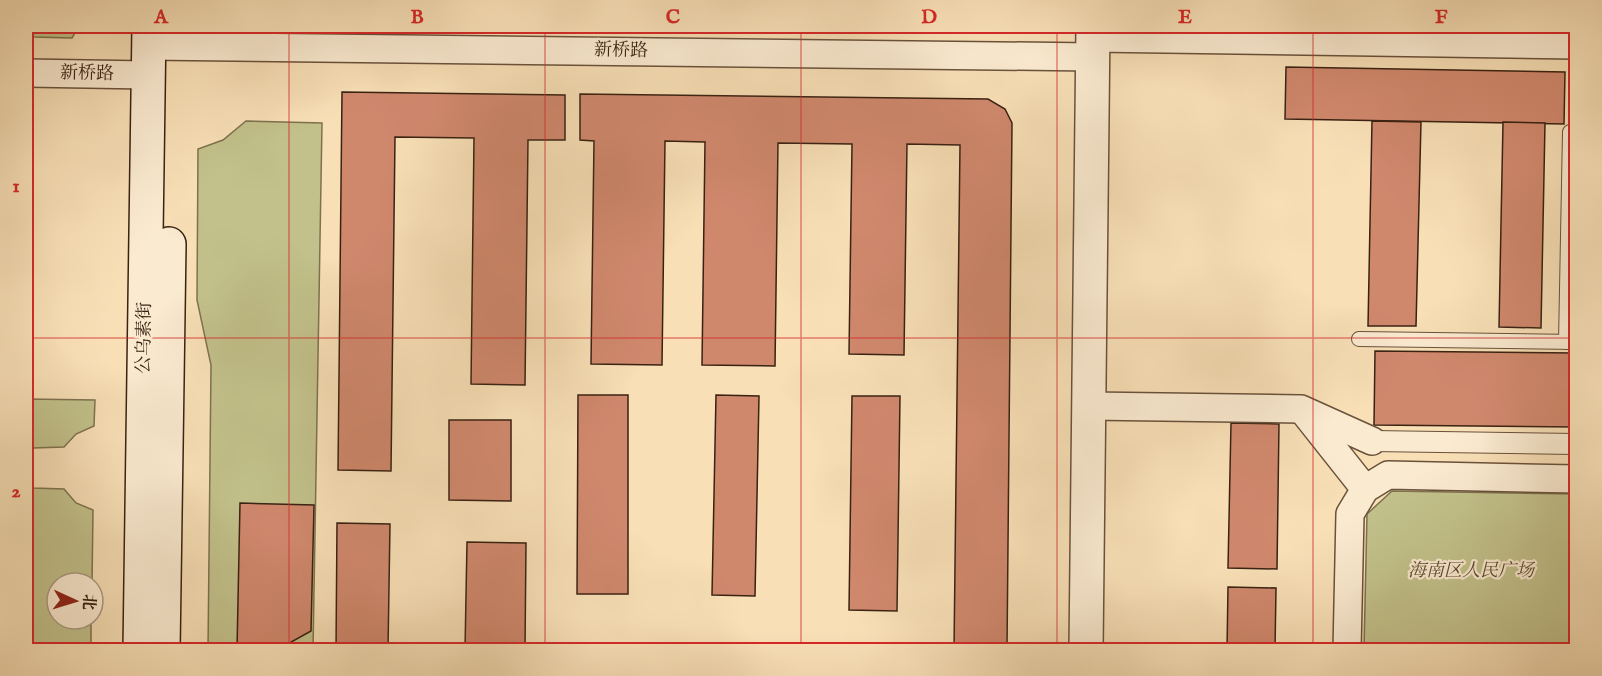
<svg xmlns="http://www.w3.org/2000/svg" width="1602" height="676" font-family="'IM FELL English','Noto Serif SC',serif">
  <rect width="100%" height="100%" fill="#f8dfb6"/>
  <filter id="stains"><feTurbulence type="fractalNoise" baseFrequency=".00333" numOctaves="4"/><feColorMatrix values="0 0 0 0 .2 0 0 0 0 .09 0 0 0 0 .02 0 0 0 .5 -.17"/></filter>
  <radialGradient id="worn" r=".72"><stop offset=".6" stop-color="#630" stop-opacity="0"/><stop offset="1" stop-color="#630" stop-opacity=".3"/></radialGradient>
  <g fill="#c2c18b" stroke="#7e724e" stroke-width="1.5">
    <polygon points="33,26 79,26 72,38 33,37"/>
    <polygon points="246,121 322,123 313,650 208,650 211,365 197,300 198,149 223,140"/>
    <polygon points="26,399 95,400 94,426 76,434 64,447 33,448 33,488 64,489 76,503 93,510 92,583 57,583 57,619 91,619 91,650 26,650"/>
    <polygon points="1392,491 1576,494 1576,650 1364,650 1367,514"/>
  </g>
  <g fill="#d0886d" stroke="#392212" stroke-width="1.5">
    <polygon points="1286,67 1565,72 1564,124 1285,119"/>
    <polygon points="342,92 565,95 565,140 528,140 525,385 471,384 474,138 395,137 391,471 338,470"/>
    <polygon points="580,94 988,99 1005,109 1012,123 1007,650 954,650 960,145 907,144 904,355 849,354 852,144 778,143 775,366 702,365 705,142 665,141 662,365 591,364 594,141 580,140"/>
    <polygon points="1372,121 1421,122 1416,326 1368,326"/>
    <polygon points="1503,122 1545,123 1541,328 1499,327"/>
    <polygon points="1375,351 1576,353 1576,427 1374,425"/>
    <polygon points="578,395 628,395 628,594 577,594"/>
    <polygon points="716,395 759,396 755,596 712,595"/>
    <polygon points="852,396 900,396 897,611 849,610"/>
    <polygon points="449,420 511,420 511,501 449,500"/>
    <polygon points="1231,423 1279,424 1277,569 1228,568"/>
    <polygon points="240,503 314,505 311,631 277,650 237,650"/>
    <polygon points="337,523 390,524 388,650 336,650"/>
    <polygon points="467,542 526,543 525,650 465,650"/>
    <polygon points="1228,587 1276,588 1275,650 1227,650"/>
    <polygon points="595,644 651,644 650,650 595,650"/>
    <rect x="737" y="644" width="42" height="6"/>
    <rect x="848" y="644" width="48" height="6"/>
  </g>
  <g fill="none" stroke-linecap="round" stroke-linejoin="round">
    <defs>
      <g id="service">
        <polyline points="1359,339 1576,342"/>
        <polyline points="1566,342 1570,132 1576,132"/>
      </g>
      <polyline id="pedestrian" points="1372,441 1576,444"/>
      <g id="minor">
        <polyline points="1093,38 1576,45"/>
        <polyline points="149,46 1093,57"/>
        <polyline points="26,73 148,75"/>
        <polyline points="1089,406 1301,409 1372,441"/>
        <polyline points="1304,412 1365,489"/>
        <polyline points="1347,650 1350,514 1365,489 1388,475 1576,479"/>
      </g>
      <polyline id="tertiary" points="1086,650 1093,26"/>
      <g id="secondary">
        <polyline points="140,650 149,26"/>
        <polyline points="163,650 169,244"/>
      </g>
    </defs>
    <use href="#service" stroke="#69513b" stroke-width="16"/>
    <use href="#pedestrian" stroke="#69513b" stroke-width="22"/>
    <use href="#minor" stroke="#69513b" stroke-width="30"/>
    <use href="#tertiary" stroke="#69513b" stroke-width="36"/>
    <use href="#secondary" stroke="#392212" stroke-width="36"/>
    <use href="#service" stroke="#faead0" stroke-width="14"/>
    <use href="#pedestrian" stroke="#faead0" stroke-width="20"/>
    <use href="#minor" stroke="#faead0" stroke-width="27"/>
    <use href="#tertiary" stroke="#faead0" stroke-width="33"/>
    <use href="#secondary" stroke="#faead0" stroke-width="33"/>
  </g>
  <path fill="none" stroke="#d62828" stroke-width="1.5" stroke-opacity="0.55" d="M289 26V650M545 26V650M801 26V650M1057 26V650M1313 26V650M26 338H1576"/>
  <g text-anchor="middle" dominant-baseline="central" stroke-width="4.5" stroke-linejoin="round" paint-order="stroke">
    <g font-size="18" fill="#392212" stroke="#faead0">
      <text transform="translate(621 51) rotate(1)">新桥路</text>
      <text transform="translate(87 74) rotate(1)">新桥路</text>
      <text transform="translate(145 338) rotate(-89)">公乌素街</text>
    </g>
    <g font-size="18" font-style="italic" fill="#5b4a30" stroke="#faead0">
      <text x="1471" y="571">海南区人民广场</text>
    </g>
  </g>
  <rect width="1602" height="676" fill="none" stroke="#f8dfb6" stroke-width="66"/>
  <g transform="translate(75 601) rotate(94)"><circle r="28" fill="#faead0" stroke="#ad9a84" stroke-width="1.5"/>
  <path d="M0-4.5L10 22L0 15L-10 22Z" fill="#8f2418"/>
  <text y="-9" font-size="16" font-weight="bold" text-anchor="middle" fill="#392212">北</text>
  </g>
  <rect x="33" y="33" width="1536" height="610" fill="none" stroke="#d62828" stroke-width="2"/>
  <g font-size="20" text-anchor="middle" font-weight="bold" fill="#d62828">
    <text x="161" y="23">A</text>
    <text x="417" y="23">B</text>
    <text x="673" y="23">C</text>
    <text x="929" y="23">D</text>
    <text x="1185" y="23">E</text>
    <text x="1441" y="23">F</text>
    <text x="16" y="192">1</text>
    <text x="16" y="497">2</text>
  </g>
  <rect width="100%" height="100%" filter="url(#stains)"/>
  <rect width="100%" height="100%" fill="url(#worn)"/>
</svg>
